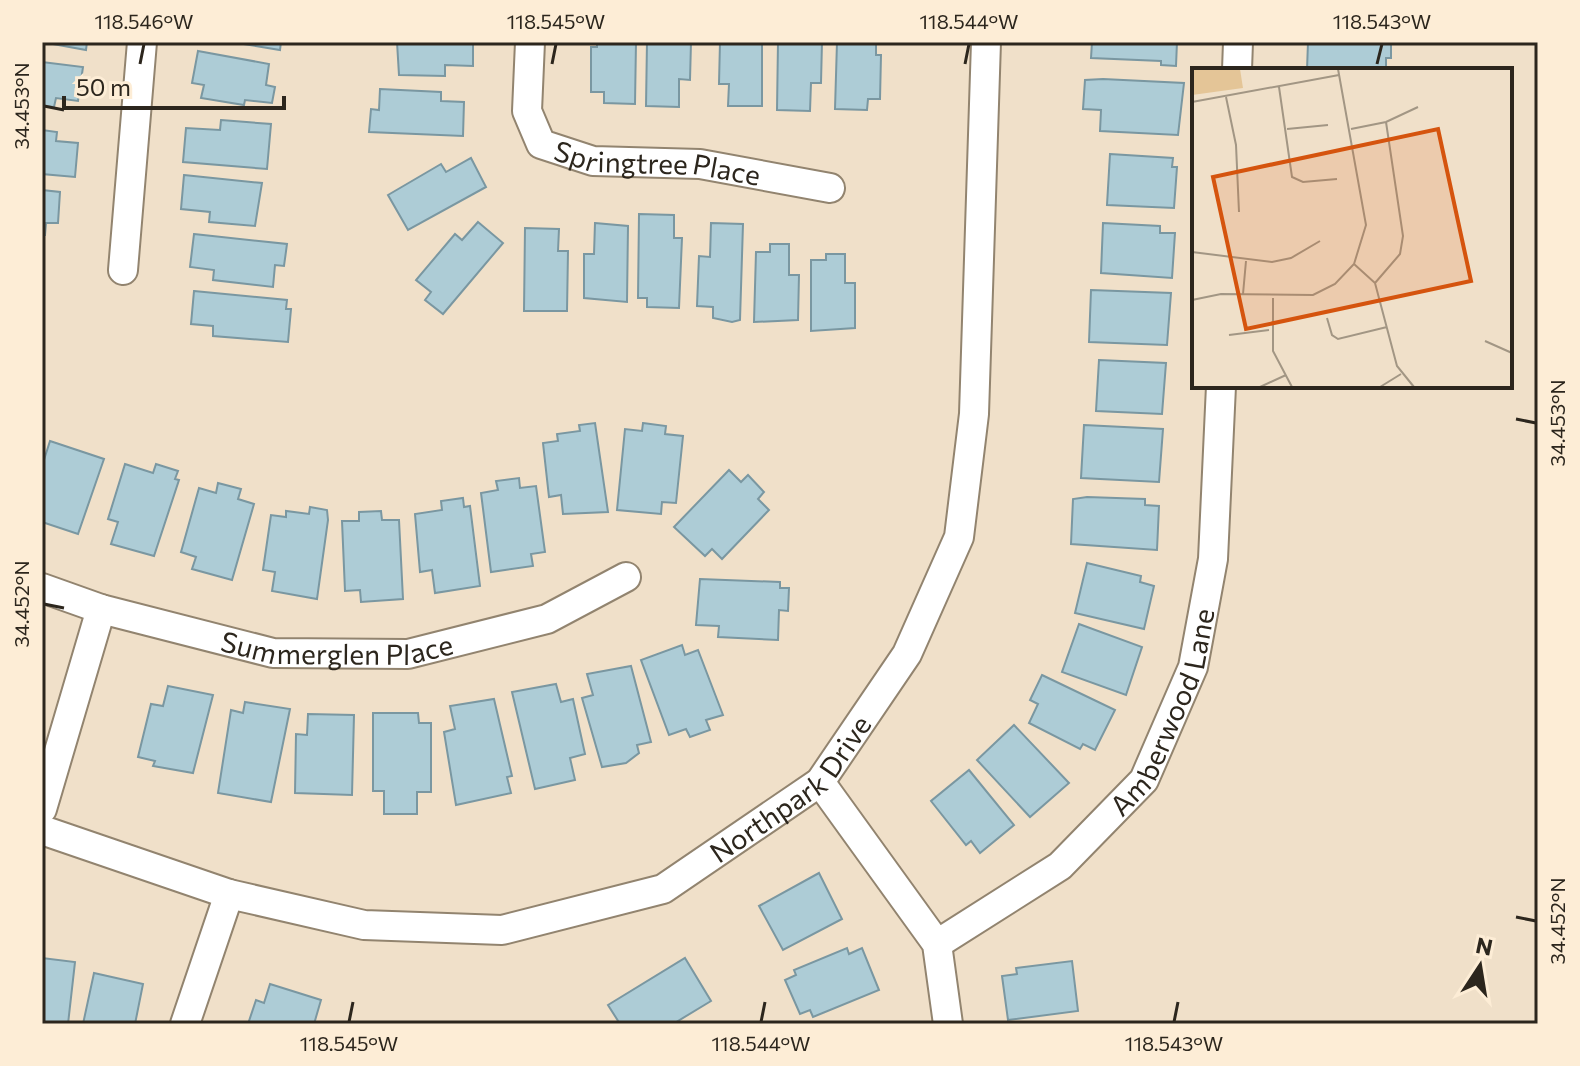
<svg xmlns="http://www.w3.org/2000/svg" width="1580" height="1066" font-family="Commissioner,sans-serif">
  <rect width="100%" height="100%" fill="#f0e0c9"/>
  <g fill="#adccd6" stroke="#7a97a1" stroke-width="2">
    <polygon points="42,42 87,42 86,50"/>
    <polygon points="231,42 281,42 280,50"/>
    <polygon points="397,42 473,42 473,66 445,65 445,76 399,75"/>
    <polygon points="597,42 636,42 635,104 604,103 604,92 591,92 591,47 597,47"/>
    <polygon points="647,42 691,42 690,80 679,79 679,107 646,106"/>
    <polygon points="720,42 762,42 762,106 728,106 729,84 719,84"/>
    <polygon points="778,42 822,42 821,83 811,83 810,111 777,110"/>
    <polygon points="837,42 876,42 876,55 881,55 880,99 868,99 867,110 835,109"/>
    <polygon points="1092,42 1177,42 1176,66 1161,65 1161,61 1091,58"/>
    <polygon points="1308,42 1391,43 1391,58 1386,58 1386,70 1307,70"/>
    <polygon points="198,51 269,64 266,85 275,87 272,103 245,100 244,105 201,98 204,85 192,83"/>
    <polygon points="42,62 83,67 78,101 56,98 54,107 42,106"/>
    <polygon points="1103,79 1184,83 1178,135 1100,131 1101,110 1083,109 1085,80"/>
    <polygon points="380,89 441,92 441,101 464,102 463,136 369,132 371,109 379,110"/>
    <polygon points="221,120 271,124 267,169 183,162 186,128 220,130"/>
    <polygon points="42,130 57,132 56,141 78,143 75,177 42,174"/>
    <polygon points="1110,154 1173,158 1172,167 1177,167 1174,208 1107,205"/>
    <polygon points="471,158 486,187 408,230 388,195 441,164 446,172"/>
    <polygon points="184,175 262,183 255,226 209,222 210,212 181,209"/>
    <polygon points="42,190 60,192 58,223 46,223 45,235 42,235"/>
    <polygon points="639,214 674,215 674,238 682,238 679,308 647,307 647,298 638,298"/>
    <polygon points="478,222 503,243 443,314 425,300 431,292 416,280 455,234 462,240"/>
    <polygon points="595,223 628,226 627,302 584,298 584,254 594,254"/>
    <polygon points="711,223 743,224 740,320 732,322 713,318 713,307 697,306 699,256 710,257"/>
    <polygon points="1103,223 1160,226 1160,233 1175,233 1172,278 1101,273"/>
    <polygon points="525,228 559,229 558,251 568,251 567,311 524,311"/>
    <polygon points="194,234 287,244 284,266 275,265 273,287 213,280 214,270 190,267"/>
    <polygon points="770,244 789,244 789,275 799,275 798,320 754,322 756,252 770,252"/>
    <polygon points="826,254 845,254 845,283 855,283 855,328 811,331 811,260 826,260"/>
    <polygon points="1091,290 1171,293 1167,345 1089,342"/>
    <polygon points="194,291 287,300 286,309 291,309 288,342 213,336 213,326 191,324"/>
    <polygon points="1099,360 1166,363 1162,414 1096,411"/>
    <polygon points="595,423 608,512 563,514 561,495 549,497 543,443 558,441 557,434 580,431 579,425"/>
    <polygon points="643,423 666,426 665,434 683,436 676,503 662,502 661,514 617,510 625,429 642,431"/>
    <polygon points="1084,425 1163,429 1159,482 1081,478"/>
    <polygon points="50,441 104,459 78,534 42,522 42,466"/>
    <polygon points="125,464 153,473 156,464 178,471 175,479 179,480 154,556 111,544 118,522 108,519"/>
    <polygon points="729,470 741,482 748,475 764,492 758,499 769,510 722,559 712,549 705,556 674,527"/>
    <polygon points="519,478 520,488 536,486 545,552 531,554 533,566 491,572 481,493 498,490 496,481"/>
    <polygon points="218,483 241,489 238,499 254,504 232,580 192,569 196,557 181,552 199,488 216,493"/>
    <polygon points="1087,497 1145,499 1145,505 1159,506 1157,550 1071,544 1073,499"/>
    <polygon points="463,498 464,507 470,506 480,586 435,593 432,570 420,572 415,514 442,510 441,501"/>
    <polygon points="310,507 327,510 328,520 317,599 272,591 275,572 263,570 271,515 286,517 286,511 309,514"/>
    <polygon points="381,511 382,520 399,520 403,599 361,602 360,590 345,591 342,521 359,521 359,512"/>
    <polygon points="1087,563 1141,576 1140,582 1154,586 1144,629 1075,613"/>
    <polygon points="700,579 780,582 780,588 789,588 788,611 779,610 778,640 718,637 719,626 696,625"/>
    <polygon points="1079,624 1142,647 1126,695 1062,672"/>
    <polygon points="682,645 685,655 698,650 723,715 706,720 710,730 690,737 686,729 669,735 641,660"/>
    <polygon points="631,666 651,742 637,745 639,753 626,763 602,767 582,698 593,695 587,674"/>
    <polygon points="1042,675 1115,710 1095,750 1083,744 1080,749 1029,723 1038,704 1030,700"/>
    <polygon points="556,684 561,702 573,699 585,754 570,758 575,780 535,789 512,692"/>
    <polygon points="168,686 213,695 193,773 153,766 155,761 138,757 151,704 163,706"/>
    <polygon points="494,699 512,776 507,777 511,793 456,805 444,732 455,729 450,706"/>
    <polygon points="245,702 290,709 271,802 218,793 231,710 243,713"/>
    <polygon points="373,713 418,713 419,723 431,723 431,792 417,792 417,814 384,814 384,791 373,791"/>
    <polygon points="308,714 354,715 352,795 295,793 296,734 307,735"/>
    <polygon points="1014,725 1069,783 1030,817 977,760"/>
    <polygon points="969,770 1014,825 980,853 971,841 966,845 931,801"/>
    <polygon points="819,873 842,919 783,950 759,906"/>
    <polygon points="847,948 849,954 862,948 879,990 813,1017 810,1010 800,1014 785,980 796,975 794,970"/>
    <polygon points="42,958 75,962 68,1024 42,1024"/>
    <polygon points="685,958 711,1001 673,1024 620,1024 608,1005"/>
    <polygon points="1072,961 1078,1011 1008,1020 1002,976 1017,974 1016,968"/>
    <polygon points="94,973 143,984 135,1024 83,1024"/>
    <polygon points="270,984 321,1000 314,1024 248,1024 256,1000 264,1003"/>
  </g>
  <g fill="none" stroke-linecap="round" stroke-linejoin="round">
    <defs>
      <g id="street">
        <path id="s1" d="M530 42 527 111 541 144 593 161 700 164 830 188"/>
        <polyline points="1237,70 1238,42"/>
        <polyline points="123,270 142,42"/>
        <path id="s2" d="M42 588 101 609 273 653 408 654 547 619 626 577"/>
        <polyline points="820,782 937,944 948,1024"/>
        <polyline points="42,809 101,609"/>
        <path id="s3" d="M42 830 229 894 364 925 502 930 663 889 820 782 907 654 959 537 974 414 986 42"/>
        <path id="s4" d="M937 944 1060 866 1144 780 1193 667 1213 559 1221 386"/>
        <polyline points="185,1024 229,894"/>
      </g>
    </defs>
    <use href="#street" stroke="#92846f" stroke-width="32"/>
    <use href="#street" stroke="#fff" stroke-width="28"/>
  </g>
  <path fill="none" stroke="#2c261d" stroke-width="3" d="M140 64 144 44M552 64 556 44M965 64 969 44M1377 64 1382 44M44 106 64 110M1516 419 1536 423M44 604 64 608M1516 917 1536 921M349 1022 353 1002M761 1022 765 1002M1174 1022 1178 1002"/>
  <g text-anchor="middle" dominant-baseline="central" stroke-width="6" stroke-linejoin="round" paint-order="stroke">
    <g font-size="28" fill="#2c261d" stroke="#fdedd6">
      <text stroke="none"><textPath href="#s1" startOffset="224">Springtree Place</textPath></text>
      <text stroke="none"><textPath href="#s2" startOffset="304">Summerglen Place</textPath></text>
      <text stroke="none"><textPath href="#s4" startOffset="336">Amberwood Lane</textPath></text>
      <text stroke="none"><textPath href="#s3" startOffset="804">Northpark Drive</textPath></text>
    </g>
  </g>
  <g transform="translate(1192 68)">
    <rect width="320" height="320" fill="#f0e0c9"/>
    <path d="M0 1H48L51 20 0 27Z" fill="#e4c597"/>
    <path fill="none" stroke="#a29684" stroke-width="2" d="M87 19 100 109 111 114 145 111M34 29 44 77 47 144M0 34 147 7M95 61 136 57M159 61 194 54 226 39M0 184 80 194 99 190 128 173M162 196 183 215 205 298 222 319M183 215 208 186 211 168 194 54M51 226 54 193M81 230V283L100 319M0 232 29 226 121 227 143 216 162 196 174 157 146 1M135 250 140 267 146 271 195 259M37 267 77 262M293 273 320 285M68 319 94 307M188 319 209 306"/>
    <path fill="#d5540e" fill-opacity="0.15" stroke="#d5540e" stroke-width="4" d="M246 61 279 213 54 261 21 109Z"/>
    <rect width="320" height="320" fill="none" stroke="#2c261d" stroke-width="4"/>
  </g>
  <rect width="1580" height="1066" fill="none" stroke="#fdedd6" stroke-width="88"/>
  <g transform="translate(1480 966) rotate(12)" stroke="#fdedd6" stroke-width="6" paint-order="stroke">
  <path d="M0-6L14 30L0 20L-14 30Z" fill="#2c261d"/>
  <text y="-12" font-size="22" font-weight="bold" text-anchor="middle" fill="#2c261d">N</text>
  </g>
  <path d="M64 96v12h220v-12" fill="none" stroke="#2c261d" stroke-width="4"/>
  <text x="76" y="96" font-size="24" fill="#2c261d" stroke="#fdedd6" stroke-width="6" paint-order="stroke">50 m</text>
  <rect x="44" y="44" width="1492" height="978" fill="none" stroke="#2c261d" stroke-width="3"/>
  <g font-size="20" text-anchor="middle" fill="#2c261d">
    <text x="144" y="29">118.546°W</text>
    <text x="556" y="29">118.545°W</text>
    <text x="969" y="29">118.544°W</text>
    <text x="1382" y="29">118.543°W</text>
    <text transform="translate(22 106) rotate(-90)" y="7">34.453°N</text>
    <text transform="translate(1558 423) rotate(-90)" y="7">34.453°N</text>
    <text transform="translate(22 604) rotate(-90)" y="7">34.452°N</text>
    <text transform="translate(1558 921) rotate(-90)" y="7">34.452°N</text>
    <text x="349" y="1051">118.545°W</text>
    <text x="761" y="1051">118.544°W</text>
    <text x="1174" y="1051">118.543°W</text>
  </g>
</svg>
